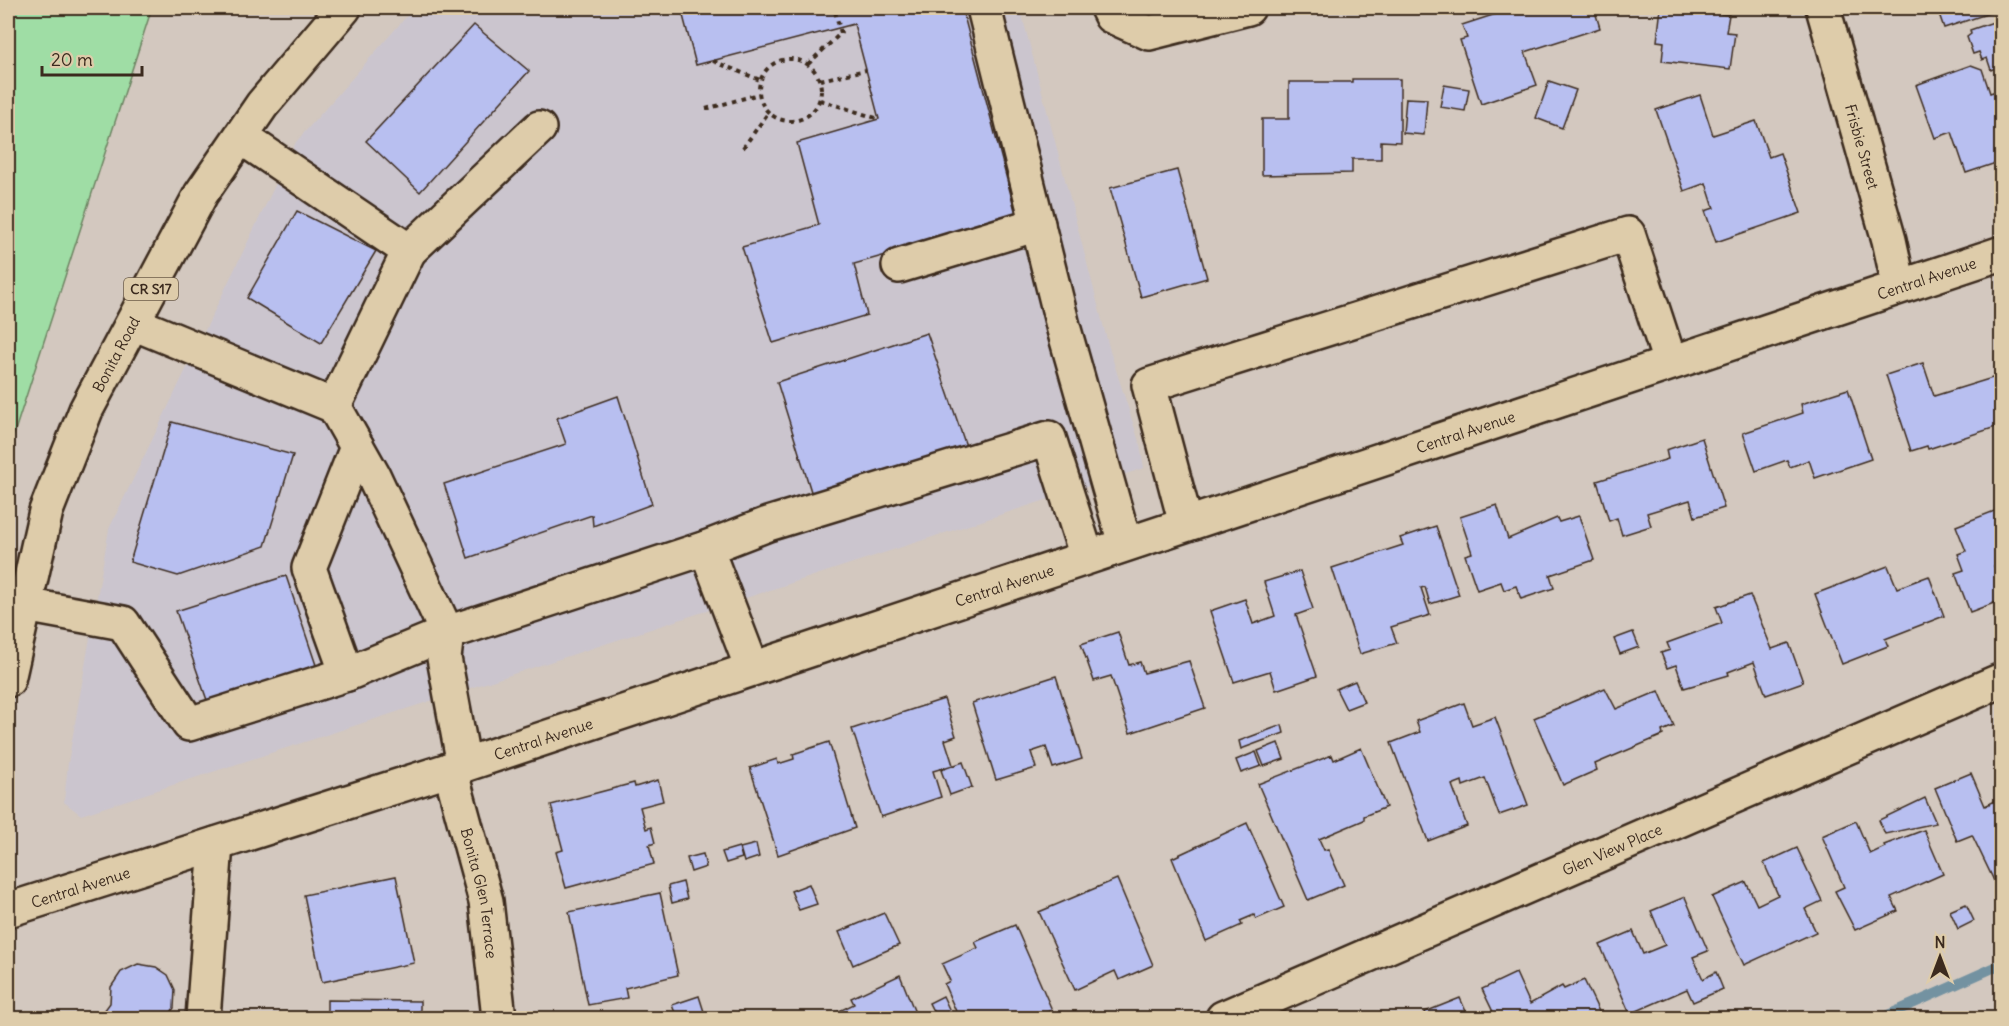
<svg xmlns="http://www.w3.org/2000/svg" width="2009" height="1026" font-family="Delius,sans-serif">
  <rect width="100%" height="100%" fill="#d3c8bf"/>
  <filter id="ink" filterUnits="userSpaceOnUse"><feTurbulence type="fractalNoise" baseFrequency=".0167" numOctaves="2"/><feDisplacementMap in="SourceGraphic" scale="12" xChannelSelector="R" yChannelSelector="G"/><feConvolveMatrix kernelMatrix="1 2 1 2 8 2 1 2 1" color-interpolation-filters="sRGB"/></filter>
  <g filter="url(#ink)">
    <polygon fill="#cbc5ce" points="414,8 1020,8 1110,351 1140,445 1144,468 81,815 64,802 68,763 109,529 296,142"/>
    <polygon fill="#9fdda5" stroke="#6d8462" stroke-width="1.5" points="8,8 154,8 151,11 12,440 8,468"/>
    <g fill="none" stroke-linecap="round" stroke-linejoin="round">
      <polyline stroke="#7392a1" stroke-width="10" points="1881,1018 2002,964"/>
    </g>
    <g fill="#b8bff0" stroke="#3b2a1e" stroke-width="1.5">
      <polygon points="681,8 962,8 1017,218 854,264 867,315 773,343 742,247 819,225 797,143 879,119 854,24 696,65"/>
      <polygon points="1507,8 1520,10 1594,8 1600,28 1525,52 1537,85 1481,104 1460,40 1467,38 1462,25 1499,13 1498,10"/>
      <polygon points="1661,8 1722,8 1721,14 1729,15 1726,32 1735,33 1730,69 1662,61 1664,42 1657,41"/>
      <polygon points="1937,8 2002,8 2002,9 1944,28"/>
      <polygon points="2002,19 2002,69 1996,71 1995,68 1991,70 1987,58 1982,60 1979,52 1973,54 1967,37 1971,34 1970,30"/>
      <polygon points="474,25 529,71 420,192 366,141"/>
      <polygon points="1971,65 1982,69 1990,93 2002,89 2002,161 1966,173 1952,132 1935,138 1916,85"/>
      <polygon points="1352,79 1400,79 1400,142 1381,141 1381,159 1352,159 1352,173 1262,175 1262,119 1289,119 1289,82 1352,82"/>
      <polygon points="1549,81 1576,90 1562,128 1536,118"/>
      <polygon points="1444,85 1469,89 1465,111 1440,107"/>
      <polygon points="1700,95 1713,135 1756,121 1769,157 1780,153 1801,213 1716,242 1705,211 1714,208 1706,183 1684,191 1656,110"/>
      <polygon points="1406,98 1427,99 1424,135 1403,133"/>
      <polygon points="1177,170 1207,278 1141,297 1110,188"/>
      <polygon points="297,211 376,251 321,343 247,298"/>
      <polygon points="927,333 967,449 813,498 777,382"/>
      <polygon points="1923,363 1934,396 2002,375 2002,425 1928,449 1927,446 1911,451 1886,375"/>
      <polygon points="1848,389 1871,459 1815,478 1809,460 1790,467 1787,460 1756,471 1743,433 1803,413 1801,404"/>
      <polygon points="618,396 652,504 593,526 592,515 468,558 444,484 566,444 557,418"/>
      <polygon points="172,422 293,455 265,546 178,576 130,562"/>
      <polygon points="1702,438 1724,508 1695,517 1690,500 1647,513 1651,526 1622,535 1617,518 1609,521 1597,481 1668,459 1666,450"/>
      <polygon points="1497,505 1508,539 1557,518 1559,522 1579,516 1594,560 1550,575 1554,588 1521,599 1516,586 1504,590 1501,582 1477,590 1465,555 1472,553 1460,517"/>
      <polygon points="2002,508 2002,563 1994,566 2002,586 2002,600 1970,612 1955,573 1964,570 1958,554 1966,551 1956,526"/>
      <polygon points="1436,526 1459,595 1430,604 1425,587 1421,588 1430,615 1391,627 1397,643 1360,654 1332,568 1403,545 1400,538"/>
      <polygon points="1888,566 1897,588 1929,576 1944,616 1885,639 1888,646 1842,664 1815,594"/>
      <polygon points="1300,571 1313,609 1296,615 1317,676 1276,690 1270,671 1234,682 1210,611 1245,599 1253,624 1275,616 1264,582"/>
      <polygon points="286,576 316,665 208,703 176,611"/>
      <polygon points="1750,595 1772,649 1789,643 1803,682 1766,695 1754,662 1728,672 1729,675 1684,688 1676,665 1667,668 1661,653 1670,650 1667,643 1722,623 1716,607"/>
      <polygon points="1118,632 1129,665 1140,662 1144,673 1189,661 1205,708 1130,733 1111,676 1094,681 1081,644"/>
      <polygon points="1633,632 1639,647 1620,654 1614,639"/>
      <polygon points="1056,676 1082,759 1053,768 1046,747 1031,752 1036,768 996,780 972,703"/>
      <polygon points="1355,681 1364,702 1346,709 1336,689"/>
      <polygon points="1605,688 1616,709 1659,691 1674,726 1662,731 1663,735 1595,764 1597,770 1563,785 1534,718"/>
      <polygon points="944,699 956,736 945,740 953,765 933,771 941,797 881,817 852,729"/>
      <polygon points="1464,703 1472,725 1495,717 1528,805 1499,815 1485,778 1463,786 1462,781 1452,785 1467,826 1428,841 1391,743 1420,732 1416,721"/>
      <polygon points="1282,725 1284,733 1241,749 1239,741"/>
      <polygon points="829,742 855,828 778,855 750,768 777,759 778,764 794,759 793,754"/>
      <polygon points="1278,743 1284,759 1264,766 1258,751"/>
      <polygon points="1361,748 1386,807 1364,816 1364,820 1319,839 1324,850 1328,849 1344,885 1308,900 1258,784 1332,755 1334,760"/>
      <polygon points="1256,752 1261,766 1241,773 1236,760"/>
      <polygon points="963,762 972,787 950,795 941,770"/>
      <polygon points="1971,773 1985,806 1995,801 1999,812 2002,811 2002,890 1999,891 1972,835 1957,841 1935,788"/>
      <polygon points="658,780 663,801 640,807 646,829 651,827 655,843 649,845 654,864 566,888 556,852 563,850 551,805 634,783 635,787"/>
      <polygon points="1925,798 1936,823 1885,834 1879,820"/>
      <polygon points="1856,821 1870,854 1885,847 1884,845 1924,830 1943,874 1891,897 1898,911 1855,930 1835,891 1844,887 1822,836"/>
      <polygon points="1247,823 1284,907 1256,919 1254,915 1240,921 1242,925 1206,941 1172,858"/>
      <polygon points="756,844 759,857 744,862 740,848"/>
      <polygon points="739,847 742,858 726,863 722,852"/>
      <polygon points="1797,848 1822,901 1805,909 1816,932 1744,965 1712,897 1746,882 1757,905 1778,895 1764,863"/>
      <polygon points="703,854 706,867 691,872 687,858"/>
      <polygon points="396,876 414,963 322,982 304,895"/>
      <polygon points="1117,879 1153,965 1119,980 1115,971 1075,990 1039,912"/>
      <polygon points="683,882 687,899 672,903 668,886"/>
      <polygon points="809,884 817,904 799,910 791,891"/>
      <polygon points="660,893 678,975 625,988 627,998 588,1005 569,912"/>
      <polygon points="1685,897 1708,951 1693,957 1703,979 1716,972 1723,989 1693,1002 1687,989 1630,1014 1600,945 1633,931 1643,954 1665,945 1651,911"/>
      <polygon points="1966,904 1974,921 1958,929 1950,911"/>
      <polygon points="884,913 899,945 853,965 839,932"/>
      <polygon points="1015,925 1052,1010 1032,1018 959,1018 944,984 950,981 942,964 978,948 975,942"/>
      <polygon points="138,964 156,967 168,975 175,990 174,1008 167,1018 99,1018 110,1003 111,987 121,972"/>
      <polygon points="1516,973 1530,1004 1562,986 1564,989 1584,980 1602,1018 1496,1018 1482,989"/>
      <polygon points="900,975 917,1018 830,1018 829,1016 854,1004 851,998"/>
      <polygon points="699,996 706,1018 677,1018 672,1005"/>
      <polygon points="943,996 950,1011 936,1017 929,1003"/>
      <polygon points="1460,998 1469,1018 1427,1018 1425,1012"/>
      <polygon points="327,1000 420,1001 420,1018 327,1018"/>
    </g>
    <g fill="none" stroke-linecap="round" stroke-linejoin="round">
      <defs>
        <g id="minor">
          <polyline points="984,8 1063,326 1125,544"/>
          <polyline points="1107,8 1111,16 1149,33 1248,8"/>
          <path id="s1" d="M1823 8 1889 240 1899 286"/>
          <polyline points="241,137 409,251 539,128"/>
          <polyline points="899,266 1038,224"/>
          <polyline points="133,323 334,406 373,475 447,633 444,658 464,765"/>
          <polyline points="334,406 409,251"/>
          <polyline points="1186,524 1149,385 1628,234 1670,362"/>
          <polyline points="706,548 752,668"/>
          <polyline points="25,605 123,623 189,724 347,674 447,633 706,548 768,524 1049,438 1087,557"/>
          <polyline points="347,674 309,568 357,447"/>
          <path id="s2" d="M450 769 486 901 499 1018"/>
          <polyline points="203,1018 216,844"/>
          <path id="s3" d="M1223 1018 2002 680"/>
        </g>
        <g id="major">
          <path id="s4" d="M8 680 46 511 86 410 201 194 262 105 344 8"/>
          <path id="s5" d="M8 910 464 765 2002 253"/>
        </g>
      </defs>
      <use href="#minor" stroke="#3b2a1e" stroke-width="38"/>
      <use href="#major" stroke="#3b2a1e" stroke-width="38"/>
      <g stroke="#3b2a1e" stroke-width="4" stroke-dasharray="4.5 4.5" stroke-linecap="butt">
        <circle cx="790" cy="90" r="31"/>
        <polyline points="713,61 760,80"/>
        <polyline points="808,64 841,33 834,8"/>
        <polyline points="820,80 866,70"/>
        <polyline points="820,100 879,119"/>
        <polyline points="706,109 759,94"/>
        <polyline points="743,148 768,113"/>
      </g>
      <use href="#minor" stroke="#deccaa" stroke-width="33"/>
      <use href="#major" stroke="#deccaa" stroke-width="33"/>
    </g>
  </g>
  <g text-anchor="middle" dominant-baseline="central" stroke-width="6" stroke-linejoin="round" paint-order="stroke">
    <rect fill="#deccaa" stroke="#6c5b48" stroke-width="1.5" x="124" y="278" width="54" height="22" rx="4.5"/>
    <g font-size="14" font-weight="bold" fill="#3b2a1e">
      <text x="151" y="289">CR S17</text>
    </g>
    <g font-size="15" fill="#3b2a1e" stroke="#deccaa">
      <text stroke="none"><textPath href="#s1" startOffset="144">Frisbie Street</textPath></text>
      <text stroke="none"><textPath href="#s5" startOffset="2020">Central Avenue</textPath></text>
      <text stroke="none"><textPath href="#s4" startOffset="345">Bonita Road</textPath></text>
      <text stroke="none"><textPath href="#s5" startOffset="1534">Central Avenue</textPath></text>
      <text stroke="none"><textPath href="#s5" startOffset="1048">Central Avenue</textPath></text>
      <text stroke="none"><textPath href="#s5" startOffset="562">Central Avenue</textPath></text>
      <text stroke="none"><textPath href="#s3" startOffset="424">Glen View Place</textPath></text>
      <text stroke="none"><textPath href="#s5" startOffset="76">Central Avenue</textPath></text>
      <text stroke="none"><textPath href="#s2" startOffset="128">Bonita Glen Terrace</textPath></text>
    </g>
  </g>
  <rect width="2009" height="1026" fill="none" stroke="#deccaa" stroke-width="30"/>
  <rect x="15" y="15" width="1979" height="996" fill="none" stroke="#3b2a1e" stroke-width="2" filter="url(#ink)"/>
  <g transform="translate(1940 957)" stroke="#deccaa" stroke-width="4.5" paint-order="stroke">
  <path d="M0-4.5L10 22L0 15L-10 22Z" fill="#3b2a1e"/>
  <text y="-9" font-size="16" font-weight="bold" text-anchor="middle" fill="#3b2a1e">N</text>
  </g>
  <path d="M42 66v9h100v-9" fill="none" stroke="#3b2a1e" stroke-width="3"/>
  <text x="51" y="66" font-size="18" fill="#3b2a1e" stroke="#deccaa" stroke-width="4.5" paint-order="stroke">20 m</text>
</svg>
